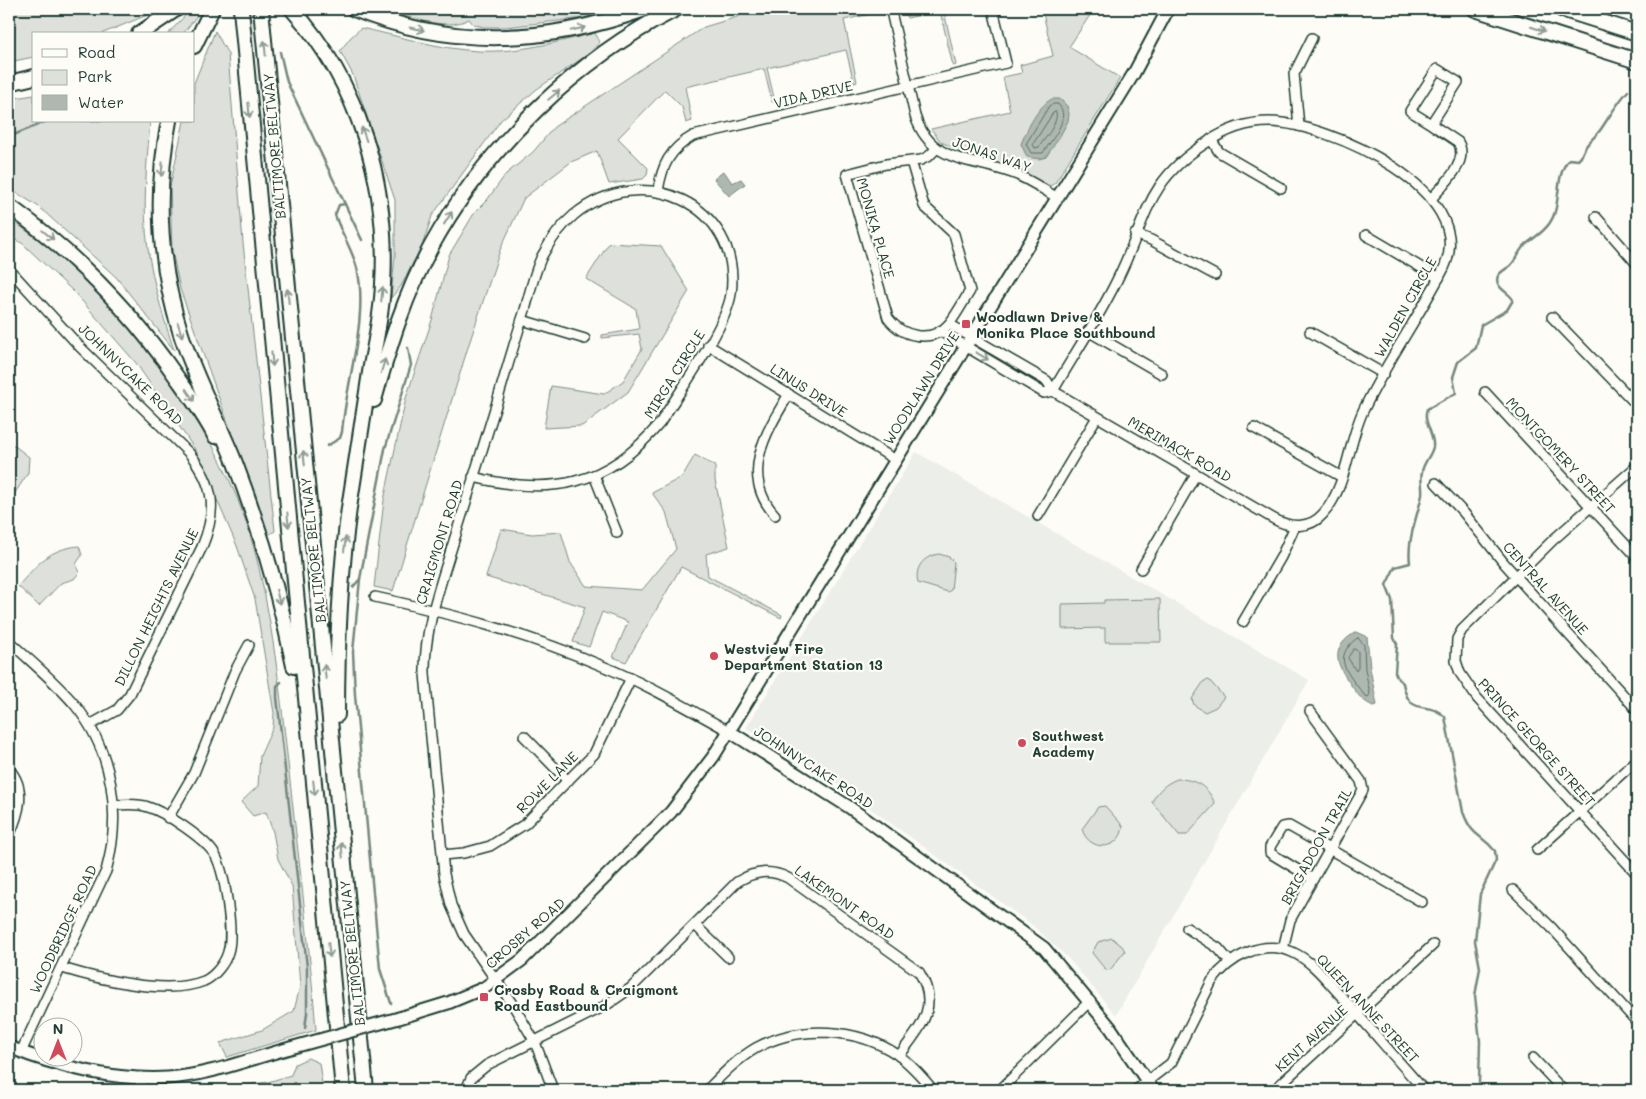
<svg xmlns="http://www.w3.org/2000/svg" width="1646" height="1099" font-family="Mali,sans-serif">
  <rect width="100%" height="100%" fill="#fdfcf7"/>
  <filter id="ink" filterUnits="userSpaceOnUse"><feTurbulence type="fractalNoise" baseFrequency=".02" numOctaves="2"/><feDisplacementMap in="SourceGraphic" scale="10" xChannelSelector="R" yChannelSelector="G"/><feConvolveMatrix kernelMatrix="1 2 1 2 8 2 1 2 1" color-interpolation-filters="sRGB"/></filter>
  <g filter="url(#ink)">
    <polygon fill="#eceee9" points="916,452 1309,680 1116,1015 1067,957 1031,924 835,783 746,728"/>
    <g fill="#dde0db" stroke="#7e8e88">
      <polygon points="9,9 162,9 101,34 34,34 34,57 9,62"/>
      <polygon points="191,9 202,9 183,34 168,34"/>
      <path d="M382 9H609L584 18 505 27H483L473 24 469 19C447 32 405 16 382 9Z"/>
      <polygon points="753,9 893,9 844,20 857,82 854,83 846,50 767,68 775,102 772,102 764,69 685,87 692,121 686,123 682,107 665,90 618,138 648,168 647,175 643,179 609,184 597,151 571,162 524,198 500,250 469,344 393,591 374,587 384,500 406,398 432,320 449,255 475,212 487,200 506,174 533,152 554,127 704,27 737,17"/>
      <polygon points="904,9 950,9 944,11 956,65 953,66 940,11 907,18"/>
      <polygon points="1042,9 1094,9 1069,47 1120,78 1055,183 1050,186 1017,169 958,153 961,151 941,142 931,129 1010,111 1003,77 1022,73 1020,65 1053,56"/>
      <path d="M361 28C399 36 439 49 478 51 518 53 557 42 595 33L600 42 590 53 537 89 501 120 432 216 422 246 401 286 391 298 395 255V200L353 75 340 51 350 38Z"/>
      <polygon points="215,31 228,54 243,243 275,531 268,535 180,289 172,251 170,187 184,121 194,121 194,83"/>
      <path d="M34 95V121H150C147 163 142 208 148 249 153 283 163 317 174 350L116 277 39 207 9 188V99Z"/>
      <path d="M9 218C39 240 71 263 97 290 166 358 231 458 255 552 275 630 282 711 291 790 300 870 310 950 316 1030L227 1057 220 1043 262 1030 294 1011 300 986 292 886 278 859 273 832 266 812 253 816 241 802 258 786 260 756 273 727 274 713 255 599 237 546 196 451 136 363 75 293 22 243 9 237Z"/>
      <polygon points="609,243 661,246 689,291 628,392 582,426 544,428 551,386 604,394 623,381 642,349 639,334 602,338 602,335 639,329 636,309 586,279"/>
      <polygon points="11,443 29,457 28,473 9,502 9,444"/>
      <polygon points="695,455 715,466 715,480 729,547 706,554 708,576 782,615 781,618 681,567 626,662 613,657 628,622 602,612 589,647 573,642 585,607 486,577 501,529 532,534 561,532 570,562 586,586 642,590 676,549 666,512 652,493 682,477"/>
      <path d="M79 546 82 555 76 564 79 573 74 579 61 583 39 606 18 586C38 564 48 549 79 546Z"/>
      <path d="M939 554 949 557 954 562 951 590 948 592 918 583C914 567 924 556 939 554Z"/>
      <polygon points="1160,599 1161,642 1105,642 1105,628 1062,629 1062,604 1104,603 1104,600"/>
      <polygon points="1209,680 1224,697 1216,707 1205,712 1194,705 1192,699 1204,681"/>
      <path d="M1177 779C1195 779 1208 786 1215 804L1187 835H1179L1152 802C1158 790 1165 784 1177 779Z"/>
      <path d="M1105 806 1123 826C1121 851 1089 853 1082 829L1098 807Z"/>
      <polygon points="1112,938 1122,946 1125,951 1110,970 1105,969 1092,953 1098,942"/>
      <polygon points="308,1058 319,1063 323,1090 206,1090 268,1082 291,1075 295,1064"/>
    </g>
    <g fill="#aeb8b1" stroke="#75877f">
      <path d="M1052 99H1060L1067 106 1069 114 1068 121 1060 136 1046 157 1039 159 1027 157 1021 144C1027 129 1038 106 1052 99Z"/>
      <polygon points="724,171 732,183 741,179 745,184 729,196 714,179"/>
      <path d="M1356 632 1367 637 1370 668 1377 705 1373 706C1362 701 1357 694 1351 685 1336 664 1329 648 1356 632Z"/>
    </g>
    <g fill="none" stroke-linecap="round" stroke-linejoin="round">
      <g stroke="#586e66" stroke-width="1">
        <path d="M1054 104H1058C1072 118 1051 140 1043 153H1031L1026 144 1049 106Z"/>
        <path d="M1056 112C1059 123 1045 138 1039 147L1035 148 1033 144 1053 113Z"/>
        <path d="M1358 638 1364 645 1365 669 1370 694 1368 697 1364 695C1353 679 1334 663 1349 646 1352 642 1354 640 1358 638Z"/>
        <polygon points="1354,649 1358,651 1358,668 1356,671 1348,658"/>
      </g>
      <g stroke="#75877f" stroke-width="2.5">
        <polyline points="280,52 287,82 362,240"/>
        <polyline points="9,137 47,121"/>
        <path d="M327 446 340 438 342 432C346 382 369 317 357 268 352 249 341 233 335 215L339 205 345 204"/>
        <polyline points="360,579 353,652 355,695 380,969 391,1003"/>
        <polyline points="353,587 360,579 385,449 411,365 408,348"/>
        <polyline points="281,682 277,686 277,697 307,967 307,1013 305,1028"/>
        <path d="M1479 1082 1480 1041 1475 996 1480 968 1475 941 1480 894 1496 860 1495 851C1480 832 1473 839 1463 812L1445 717C1428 699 1409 719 1403 683L1398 679 1395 672 1397 644 1394 638 1392 600 1386 585 1395 567 1410 563C1407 539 1417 518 1422 495 1423 487 1420 479 1422 472 1423 463 1431 456 1433 447 1435 434 1422 422 1427 409L1456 393 1453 377 1458 362 1476 348 1481 325 1507 310 1513 300C1511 293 1493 288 1498 276 1500 272 1506 269 1510 266 1516 260 1518 253 1523 247 1531 239 1542 234 1549 224 1563 205 1553 178 1569 159L1578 160 1581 157C1587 140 1592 142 1601 129 1610 116 1617 103 1628 91"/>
        <polyline points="294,1086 301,1090"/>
        <polyline points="293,1090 294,1083"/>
      </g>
      <defs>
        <g id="minor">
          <path d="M892 16 915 116C931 163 969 158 1009 172 1026 177 1041 188 1056 197"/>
          <path d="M1431 124 1410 111 1437 69 1458 82 1431 124 1458 142C1470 162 1443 185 1431 199"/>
          <polyline points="1299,126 1294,74 1312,38"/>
          <polyline points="1211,139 1219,152 1281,188"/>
          <path d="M911 161 924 206 954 234 970 291C963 302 957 314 949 324 931 344 902 337 888 318L847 174 886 164 921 160 929 156 937 148"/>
          <path d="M658 191C662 165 670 149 693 136L1006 63 993 9"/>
          <polyline points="1596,217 1637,264"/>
          <polyline points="1135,234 1151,240 1215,275"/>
          <polyline points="1366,235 1439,278"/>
          <path d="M9 269 80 347 190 454C215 486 217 510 202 547L130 694 117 710 90 725"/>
          <polyline points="1552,317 1637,405"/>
          <polyline points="522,320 585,339"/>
          <path d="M949 324 1047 381 1053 391 1274 519C1290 528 1310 529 1323 514 1347 487 1348 443 1363 411 1386 362 1419 317 1444 268 1480 191 1329 123 1270 122 1246 122 1225 130 1206 143 1145 182 1147 219 1119 276 1100 316 1075 353 1053 391"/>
          <polyline points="940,331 1044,393 1053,391"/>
          <polyline points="1088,331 1162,374"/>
          <polyline points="1310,332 1384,374"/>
          <polyline points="708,345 894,459"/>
          <polyline points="1485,392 1637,557"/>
          <polyline points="1254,428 1342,477"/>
          <polyline points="1637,466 1553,540 1462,630 1457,639 1456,661 1460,673 1477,698 1637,874"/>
          <polyline points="594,475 617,533"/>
          <path d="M473 477C550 496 607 487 660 423 679 392 726 328 731 294 743 203 640 160 574 215 561 226 550 241 542 256 534 273 530 292 525 310 515 341 506 371 497 402 482 450 467 499 452 547 439 589 424 630 425 674L444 874 451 905 464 934 513 1005 535 1042 553 1090"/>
          <polyline points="1436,483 1464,513 1504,563 1637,710"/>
          <path d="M775 515C739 475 766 432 789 394"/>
          <polyline points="1038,516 1097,417"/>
          <polyline points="1141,569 1196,474"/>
          <path d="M375 597C452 614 528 634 600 665 645 683 687 708 729 731"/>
          <polyline points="1243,622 1281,557 1295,526"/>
          <path d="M9 641C31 662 55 681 75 705 113 751 122 815 106 871L21 1052"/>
          <polyline points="524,736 568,781"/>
          <path d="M9 769C27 789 19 814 9 836"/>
          <polyline points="168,818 194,773 235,671 249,645"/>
          <polyline points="1537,850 1637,760"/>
          <polyline points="442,855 464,853 490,846 525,824 594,754 631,678"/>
          <polyline points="1313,879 1270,853 1270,847 1282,827 1289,826 1422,902"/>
          <polyline points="1513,890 1551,927 1637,1022"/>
          <polyline points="695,925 728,957"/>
          <polyline points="1187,928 1218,948 1230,962"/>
          <polyline points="1283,949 1290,920 1363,790 1361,781 1310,711"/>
          <path d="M62 968C98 979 168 996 204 981 215 976 225 963 228 952 234 934 225 867 213 852 202 837 165 812 148 807 137 803 125 805 114 805"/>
          <polyline points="1533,1058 1563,1090"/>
          <polyline points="140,1090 141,1077"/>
          <path d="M466 1090 471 1078 487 1065 605 1006 631 988 737 882C754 871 770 869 788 878L919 972C941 1007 919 1029 899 1056"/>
          <path d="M707 1090C722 1075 737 1059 756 1048 799 1024 858 1028 898 1055 911 1064 923 1078 933 1090"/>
          <polyline points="1000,1090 1090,1001"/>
          <path d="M1136 1090 1171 1063 1212 981C1230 957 1262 939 1292 952 1313 961 1328 982 1343 998 1371 1029 1397 1060 1424 1090"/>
          <polyline points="1274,1090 1433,945"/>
        </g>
        <g id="major">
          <polyline points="729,731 849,807 1044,948 1110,1027 1153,1090"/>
          <polyline points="399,1018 448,1003 484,988 522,960 671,812 713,757 1134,73 1168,9"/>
          <path d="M9 1047C57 1067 116 1081 168 1078 210 1075 250 1059 290 1048"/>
        </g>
        <g id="highway">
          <polyline points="241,9 343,1090"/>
          <polyline points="261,9 366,1090"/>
          <path d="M292 9C359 83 389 185 383 284 382 312 376 339 371 366 364 413 356 461 349 508 340 576 337 646 337 715"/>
          <path d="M354 9C452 49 546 44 645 9"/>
          <polyline points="1475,9 1637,61"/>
          <polyline points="1561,9 1637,33"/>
          <polyline points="139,34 176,9"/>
          <polyline points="194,46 212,9"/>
          <polyline points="9,83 34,77"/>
          <path d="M169 121C155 192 159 265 181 334 195 378 218 420 235 463 260 529 280 596 294 666"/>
          <path d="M9 206C75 254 131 311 178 379 191 397 205 416 215 436"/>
          <path d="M374 400C389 347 405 294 432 245 486 147 577 59 676 9"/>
        </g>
      </defs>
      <use href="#minor" stroke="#1f3d34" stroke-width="12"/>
      <use href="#major" stroke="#1f3d34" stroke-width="15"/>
      <use href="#highway" stroke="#1f3d34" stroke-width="18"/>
      <use href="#minor" stroke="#fdfcf7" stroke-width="9"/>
      <use href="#major" stroke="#fdfcf7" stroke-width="11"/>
      <use href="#highway" stroke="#fdfcf7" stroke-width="14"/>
      <defs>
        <polyline id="major-bridge" points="290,1048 399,1018"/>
      </defs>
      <use href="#major-bridge" stroke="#1f3d34" stroke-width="15" stroke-linecap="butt"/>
      <use href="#major-bridge" stroke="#fdfcf7" stroke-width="11"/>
    </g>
    <defs><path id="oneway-shaft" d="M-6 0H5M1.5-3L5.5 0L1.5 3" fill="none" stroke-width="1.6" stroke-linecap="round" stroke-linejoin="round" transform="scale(1.25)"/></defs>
    <g stroke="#8e9c96">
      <use href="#oneway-shaft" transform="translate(417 29) rotate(11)"/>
      <use href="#oneway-shaft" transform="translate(578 29) rotate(-13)"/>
      <use href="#oneway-shaft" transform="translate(1538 29) rotate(18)"/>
      <use href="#oneway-shaft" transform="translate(265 48) rotate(-95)"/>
      <use href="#oneway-shaft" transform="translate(554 95) rotate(-40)"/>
      <use href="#oneway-shaft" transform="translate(249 110) rotate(85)"/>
      <use href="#oneway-shaft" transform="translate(364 134) rotate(-109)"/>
      <use href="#oneway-shaft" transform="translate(162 169) rotate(95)"/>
      <use href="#oneway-shaft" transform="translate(448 218) rotate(-58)"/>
      <use href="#oneway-shaft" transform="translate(48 235) rotate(39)"/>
      <use href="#oneway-shaft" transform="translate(382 294) rotate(-84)"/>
      <use href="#oneway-shaft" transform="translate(288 296) rotate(-96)"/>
      <use href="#oneway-shaft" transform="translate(180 330) rotate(73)"/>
      <use href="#oneway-shaft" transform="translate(982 356) rotate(31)"/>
      <use href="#oneway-shaft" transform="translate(272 359) rotate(85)"/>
      <use href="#oneway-shaft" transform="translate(383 366) rotate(-73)"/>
      <use href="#oneway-shaft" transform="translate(190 395) rotate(56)"/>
      <use href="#oneway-shaft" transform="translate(304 458) rotate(-96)"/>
      <use href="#oneway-shaft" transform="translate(288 520) rotate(85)"/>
      <use href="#oneway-shaft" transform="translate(345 544) rotate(-83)"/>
      <use href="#oneway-shaft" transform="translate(278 597) rotate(76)"/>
      <use href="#oneway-shaft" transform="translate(325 672) rotate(-96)"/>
      <use href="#oneway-shaft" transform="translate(314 788) rotate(84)"/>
      <use href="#oneway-shaft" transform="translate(342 850) rotate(-96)"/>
      <use href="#oneway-shaft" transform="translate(329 950) rotate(84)"/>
    </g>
  </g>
  <g fill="#d1495b" stroke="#fdfcf7" stroke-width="2">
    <rect x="961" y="319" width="10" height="10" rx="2.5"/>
    <circle cx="714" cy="656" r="5"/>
    <circle cx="1022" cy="743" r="5"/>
    <rect x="479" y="992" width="10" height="10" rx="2.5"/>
  </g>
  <g text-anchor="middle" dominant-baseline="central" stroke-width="4.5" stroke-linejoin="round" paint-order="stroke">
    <g font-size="14" fill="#1f3d34" stroke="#fdfcf7">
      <text transform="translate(813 94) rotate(-13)">VIDA DRIVE</text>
      <text transform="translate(274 146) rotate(-95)">BALTIMORE BELTWAY</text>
      <text transform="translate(992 154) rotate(19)">JONAS WAY</text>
      <text transform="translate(876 228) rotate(74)">MONIKA PLACE</text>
      <text transform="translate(1405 307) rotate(-61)">WALDEN CIRCLE</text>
      <text transform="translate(131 374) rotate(44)">JOHNNYCAKE ROAD</text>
      <text transform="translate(674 374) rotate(-58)">MIRGA CIRCLE</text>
      <text transform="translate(921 388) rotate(-58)">WOODLAWN DRIVE</text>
      <text transform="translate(809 390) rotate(32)">LINUS DRIVE</text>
      <text transform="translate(1180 449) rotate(30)">MERIMACK ROAD</text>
      <text transform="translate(1561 455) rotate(47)">MONTGOMERY STREET</text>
      <text transform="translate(439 542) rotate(-73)">CRAIGMONT ROAD</text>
      <text transform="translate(313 550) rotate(-96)">BALTIMORE BELTWAY</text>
      <text transform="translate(1546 588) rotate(48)">CENTRAL AVENUE</text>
      <text transform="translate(156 607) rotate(-64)">DILLON HEIGHTS AVENUE</text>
      <text transform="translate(1537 742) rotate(48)">PRINCE GEORGE STREET</text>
      <text transform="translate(814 767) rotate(33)">JOHNNYCAKE ROAD</text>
      <text transform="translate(547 782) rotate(-45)">ROWE LANE</text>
      <text transform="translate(1316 846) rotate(-61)">BRIGADOON TRAIL</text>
      <text transform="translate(845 902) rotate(35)">LAKEMONT ROAD</text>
      <text transform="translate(63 929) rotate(-65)">WOODBRIDGE ROAD</text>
      <text transform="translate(525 933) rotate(-41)">CROSBY ROAD</text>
      <text transform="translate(352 953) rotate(-96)">BALTIMORE BELTWAY</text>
      <text transform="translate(1368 1008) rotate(47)">QUEEN ANNE STREET</text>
      <text transform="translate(1311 1038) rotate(-42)">KENT AVENUE</text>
    </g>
    <g font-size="14" font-weight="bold" fill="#1f3d34" stroke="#fdfcf7" text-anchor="start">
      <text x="976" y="316">Woodlawn Drive &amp;<tspan x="976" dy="16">Monika Place Southbound</tspan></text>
      <text x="724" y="648">Westview Fire<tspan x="724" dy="16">Department Station 13</tspan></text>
      <text x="1032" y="735">Southwest<tspan x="1032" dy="16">Academy</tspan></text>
      <text x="494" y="989">Crosby Road &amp; Craigmont<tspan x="494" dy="16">Road Eastbound</tspan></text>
    </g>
  </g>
  <rect width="1646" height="1099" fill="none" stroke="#fdfcf7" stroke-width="30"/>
  <rect x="15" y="15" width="1616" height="1069" fill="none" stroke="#1f3d34" stroke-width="2" filter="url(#ink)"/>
  <rect x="32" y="32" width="162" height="90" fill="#fdfcf7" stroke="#a4b0a9"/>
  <rect x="42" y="49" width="25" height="8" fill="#fdfcf7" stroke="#a4b0a9"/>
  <text x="78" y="58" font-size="15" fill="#1f3d34">Road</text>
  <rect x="42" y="70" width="25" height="15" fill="#dde0db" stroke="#a4b0a9"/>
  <text x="78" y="82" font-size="15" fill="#1f3d34">Park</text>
  <rect x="42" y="95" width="25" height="15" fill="#aeb8b1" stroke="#a4b0a9"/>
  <text x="78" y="108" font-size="15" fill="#1f3d34">Water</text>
  <g transform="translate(58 1042)"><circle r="24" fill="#fdfcf7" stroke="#a4b0a9"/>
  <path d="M0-4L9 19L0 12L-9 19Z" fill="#d1495b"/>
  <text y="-8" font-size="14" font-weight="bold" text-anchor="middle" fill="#1f3d34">N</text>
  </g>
</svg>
